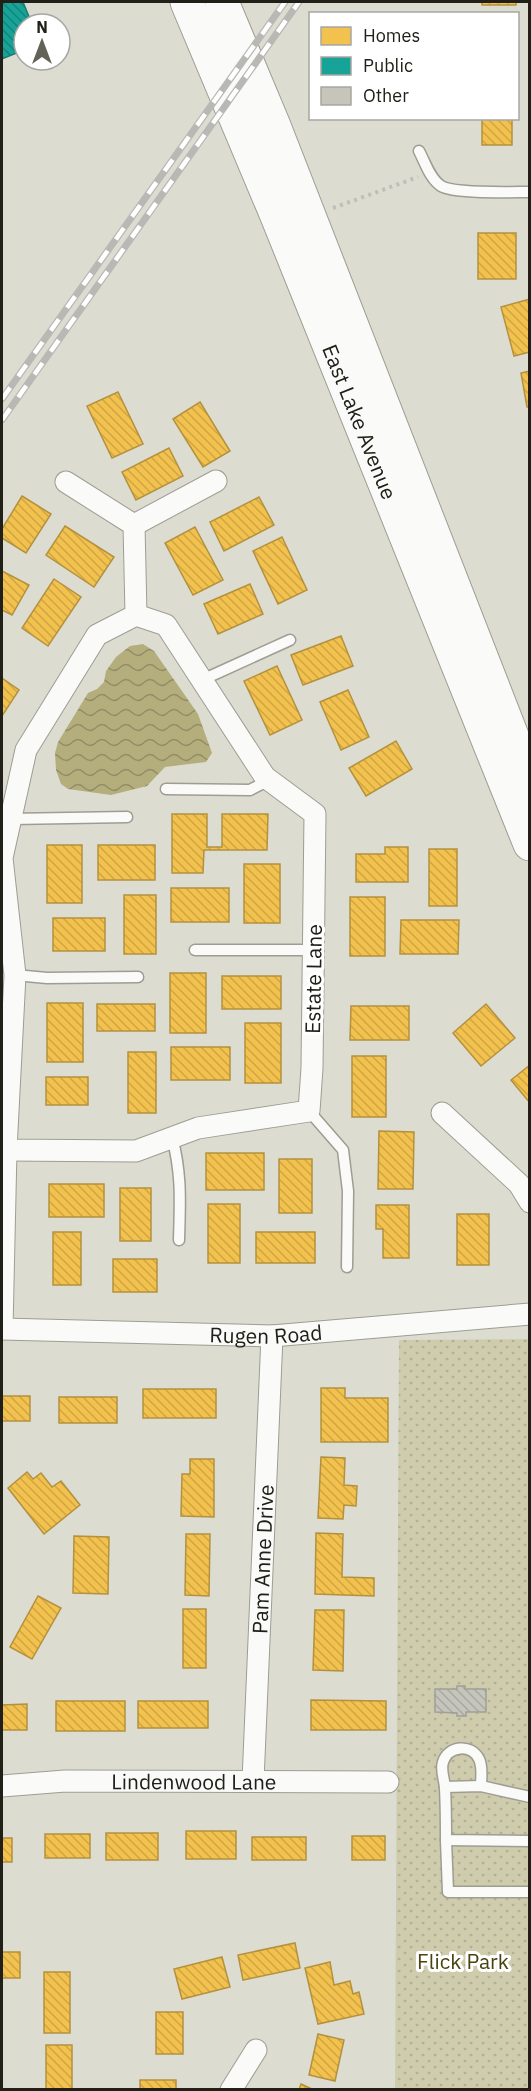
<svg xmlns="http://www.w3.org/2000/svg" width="531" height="2091" font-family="'IBM Plex Sans',sans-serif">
  <defs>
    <pattern id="park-dots" width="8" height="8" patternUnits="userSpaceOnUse" patternTransform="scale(1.5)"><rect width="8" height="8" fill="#ceccad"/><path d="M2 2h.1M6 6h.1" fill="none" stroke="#b1af94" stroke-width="1.8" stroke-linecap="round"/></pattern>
    <pattern id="water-waves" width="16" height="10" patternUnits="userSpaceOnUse" patternTransform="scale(1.5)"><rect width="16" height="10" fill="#b4ae7d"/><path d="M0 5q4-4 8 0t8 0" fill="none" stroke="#928d65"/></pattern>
    <pattern id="homes-back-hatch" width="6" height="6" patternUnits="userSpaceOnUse" patternTransform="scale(1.5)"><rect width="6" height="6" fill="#f2c14e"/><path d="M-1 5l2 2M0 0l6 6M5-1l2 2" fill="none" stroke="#cfa643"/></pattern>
    <pattern id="public-back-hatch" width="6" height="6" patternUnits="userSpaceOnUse" patternTransform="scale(1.5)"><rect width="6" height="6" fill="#17a398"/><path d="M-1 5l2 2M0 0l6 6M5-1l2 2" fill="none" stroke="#14847b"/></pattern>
    <pattern id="building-back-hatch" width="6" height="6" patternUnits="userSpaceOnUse" patternTransform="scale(1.5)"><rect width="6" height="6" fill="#c6c5bc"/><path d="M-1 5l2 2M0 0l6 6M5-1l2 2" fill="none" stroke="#aaa9a1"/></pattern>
  </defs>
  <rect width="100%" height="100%" fill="#dddcd0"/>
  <polygon fill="url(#park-dots)" points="529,1339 529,2089 395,2090 399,1340"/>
  <polygon fill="url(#water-waves)" points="143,644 154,651 198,714 212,753 206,762 165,767 147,786 111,795 68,789 61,784 56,770 55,753 58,742 88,693 97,689 104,682 106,671 116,657 130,646"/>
  <g fill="url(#homes-back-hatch)" stroke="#b3913e" stroke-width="1.5">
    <rect x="482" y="2" width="34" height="3"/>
    <rect x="482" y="118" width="30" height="27"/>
    <rect x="478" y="233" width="38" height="46"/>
    <polygon points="530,299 530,352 514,356 501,307"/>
    <polygon points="530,371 530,407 527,407 521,373"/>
    <polygon points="118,392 143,444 112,458 87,406"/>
    <polygon points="200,402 230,451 203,467 173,419"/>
    <polygon points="169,448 183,476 136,500 122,472"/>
    <polygon points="22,496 51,514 26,553 2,538 2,529"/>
    <polygon points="259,497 274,525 224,551 210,522"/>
    <polygon points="65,526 114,557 94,587 46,555"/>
    <polygon points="195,527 223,580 193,595 165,543"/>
    <polygon points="282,537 307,590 278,604 253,551"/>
    <polygon points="2,571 29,585 12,615 2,610"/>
    <polygon points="54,579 81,597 48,646 22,628"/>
    <polygon points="250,584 263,614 218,634 204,604"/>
    <polygon points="341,636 353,666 303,685 291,655"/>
    <polygon points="277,666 302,720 270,735 244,681"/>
    <polygon points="2,678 19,690 2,716"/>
    <polygon points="348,690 369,737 341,750 320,702"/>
    <polygon points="396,741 412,769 366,796 349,768"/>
    <polygon points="172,814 207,814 207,847 222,847 222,814 268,814 267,850 204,850 203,873 172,873"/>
    <rect x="47" y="845" width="35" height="58"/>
    <rect x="98" y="845" width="57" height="35"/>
    <polygon points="385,847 408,847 408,882 356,882 356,854 385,854"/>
    <rect x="429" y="849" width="28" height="57"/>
    <rect x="244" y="864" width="36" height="59"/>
    <rect x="171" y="888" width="58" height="34"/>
    <rect x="124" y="895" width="32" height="59"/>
    <rect x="350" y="897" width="35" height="59"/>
    <rect x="53" y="918" width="52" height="33"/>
    <polygon points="401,920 459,920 458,954 400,954"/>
    <rect x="170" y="973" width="36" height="60"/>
    <rect x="222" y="976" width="59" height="33"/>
    <rect x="47" y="1003" width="36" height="59"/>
    <rect x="97" y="1004" width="58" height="27"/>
    <polygon points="486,1004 515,1038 481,1066 453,1033"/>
    <polygon points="351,1006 409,1006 409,1040 350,1040"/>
    <rect x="245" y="1023" width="36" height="60"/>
    <rect x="171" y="1047" width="59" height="33"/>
    <rect x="128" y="1052" width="28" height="61"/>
    <rect x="352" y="1056" width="34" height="61"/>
    <polygon points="530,1065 530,1103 511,1080"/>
    <rect x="46" y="1077" width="42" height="28"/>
    <polygon points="379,1131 414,1132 413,1189 378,1189"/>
    <rect x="206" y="1153" width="58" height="37"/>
    <rect x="279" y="1159" width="33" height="54"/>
    <rect x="49" y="1184" width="55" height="33"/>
    <rect x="120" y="1188" width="31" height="53"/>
    <rect x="208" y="1204" width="32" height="59"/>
    <polygon points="376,1205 409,1205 409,1258 383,1258 383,1229 376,1229"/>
    <rect x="457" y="1214" width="32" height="51"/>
    <rect x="53" y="1232" width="28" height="53"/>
    <rect x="256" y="1232" width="59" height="31"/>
    <rect x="113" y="1259" width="44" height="33"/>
    <polygon points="321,1388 345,1388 345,1398 388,1398 388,1442 321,1442"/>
    <rect x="143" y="1389" width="73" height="29"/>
    <rect x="2" y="1396" width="28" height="25"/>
    <rect x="59" y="1397" width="58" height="26"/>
    <polygon points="321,1457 345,1458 344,1485 357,1486 356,1506 344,1505 343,1519 318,1518"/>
    <polygon points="190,1459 214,1459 214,1517 181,1516 182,1474 190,1474"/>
    <polygon points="27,1472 33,1479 41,1473 52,1487 61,1481 80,1505 44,1534 8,1488"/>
    <polygon points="316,1533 343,1534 342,1577 374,1578 374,1596 315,1594"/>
    <polygon points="186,1534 210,1534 209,1596 185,1595"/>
    <polygon points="74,1536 109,1537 108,1594 73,1593"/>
    <polygon points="38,1596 61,1608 32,1659 10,1647"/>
    <rect x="183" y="1609" width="23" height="59"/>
    <polygon points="315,1610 344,1610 343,1671 313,1670"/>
    <polygon points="311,1700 386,1701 386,1730 311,1730"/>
    <rect x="56" y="1701" width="69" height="30"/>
    <rect x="138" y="1701" width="70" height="27"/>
    <polygon points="27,1704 27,1730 2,1730 2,1705"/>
    <rect x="186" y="1831" width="50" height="28"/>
    <rect x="106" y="1833" width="52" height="27"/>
    <rect x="45" y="1834" width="45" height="24"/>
    <rect x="352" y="1836" width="33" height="24"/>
    <rect x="252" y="1837" width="54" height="23"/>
    <rect x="2" y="1838" width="10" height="24"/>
    <polygon points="295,1943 300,1968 243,1980 238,1955"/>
    <rect x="2" y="1952" width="18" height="26"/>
    <polygon points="222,1957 230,1987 182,1999 174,1969"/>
    <polygon points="330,1962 334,1985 350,1981 353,1994 359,1992 364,2014 318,2024 305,1968"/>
    <rect x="44" y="1972" width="26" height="61"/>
    <rect x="156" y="2012" width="27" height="42"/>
    <polygon points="318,2034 344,2040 335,2081 309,2075"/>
    <rect x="46" y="2045" width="26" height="45"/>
    <rect x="140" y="2080" width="36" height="10"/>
    <polygon points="301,2084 314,2090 299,2090"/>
  </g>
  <polygon fill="url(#public-back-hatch)" stroke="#1a7c72" stroke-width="1.5" points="2,2 23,2 32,24 24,24 24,50 2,59"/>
  <polygon fill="url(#building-back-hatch)" stroke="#a0a097" stroke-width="1.5" points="457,1686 465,1686 465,1689 486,1689 486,1712 466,1712 466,1716 457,1716 457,1713 435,1712 435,1689 457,1689"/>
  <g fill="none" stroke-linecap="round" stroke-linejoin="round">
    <defs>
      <g id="lane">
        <path d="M419 151C425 162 430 179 441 186 454 194 512 192 530 192"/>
        <polyline points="202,680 290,640"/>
        <polyline points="166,789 250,790 269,780"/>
        <polyline points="11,819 127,817"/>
        <polyline points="195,950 313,950"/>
        <polyline points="15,975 47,978 138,977"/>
        <polyline points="309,1111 343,1150 348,1191 347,1267"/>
        <path d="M172 1137C182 1175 180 1202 179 1240"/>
        <path d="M481 1786C481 1777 483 1767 479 1759 471 1743 448 1746 443 1762 440 1771 445 1780 445 1789 446 1806 446 1823 446 1840L530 1841"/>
        <polyline points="445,1787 481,1786 530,1797"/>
        <polyline points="446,1840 448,1892 530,1892"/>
      </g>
      <g id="street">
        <polyline points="66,482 134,525 136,615"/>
        <polyline points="134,525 216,481"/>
        <polygon points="136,615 166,625 265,777 315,814 312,1068 309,1111 198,1128 136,1151 6,1150 15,975 2,858 26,750 97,635"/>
        <polyline points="442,1113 519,1184 530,1202"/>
        <path id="s1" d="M2 1329 272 1336 530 1314"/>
        <polyline points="2,1329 6,1150"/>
        <path id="s2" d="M253 1781 272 1336"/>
        <path id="s3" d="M2 1786 65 1781 388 1782"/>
        <polyline points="231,2090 256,2050"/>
      </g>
      <g id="primary">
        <path id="s4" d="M187 2 277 216 530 844"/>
        <polyline points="222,2 274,126 530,782"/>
      </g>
    </defs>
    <use href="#lane" stroke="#9e9d94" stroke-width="13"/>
    <use href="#street" stroke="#9e9d94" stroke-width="23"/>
    <use href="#primary" stroke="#9e9d94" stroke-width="35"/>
    <polyline stroke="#bfbebb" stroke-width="4" stroke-dasharray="3 4.5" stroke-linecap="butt" points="333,208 418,177"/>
    <use href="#lane" stroke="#fafaf8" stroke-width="10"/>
    <use href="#street" stroke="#fafaf8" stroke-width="21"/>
    <use href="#primary" stroke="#fafaf8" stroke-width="33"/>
    <defs>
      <g id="rail">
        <polyline points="2,399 285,2"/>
        <polyline points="2,420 299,2"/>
      </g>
    </defs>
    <use href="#rail" stroke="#b8b8b5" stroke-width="7"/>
    <use href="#rail" stroke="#fff" stroke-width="4.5" stroke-dasharray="14" stroke-linecap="butt"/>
  </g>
  <g text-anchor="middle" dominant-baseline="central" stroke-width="6" stroke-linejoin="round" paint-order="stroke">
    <g font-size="21" fill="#202018" stroke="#fff">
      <text stroke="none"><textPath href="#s4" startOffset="454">East Lake Avenue</textPath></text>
      <text transform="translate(313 979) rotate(-89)">Estate Lane</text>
      <text stroke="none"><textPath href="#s1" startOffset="264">Rugen Road</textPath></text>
      <text stroke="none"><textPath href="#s2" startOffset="222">Pam Anne Drive</textPath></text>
      <text stroke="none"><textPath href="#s3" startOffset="192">Lindenwood Lane</textPath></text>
    </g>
    <g font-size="21" fill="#49430f" stroke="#fff">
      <text x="463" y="1961">Flick Park</text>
    </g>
  </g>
  <rect width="531" height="2091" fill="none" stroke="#202018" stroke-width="6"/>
  <rect x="309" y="12" width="210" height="108" fill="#ffffff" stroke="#a6a6a3" stroke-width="1.5"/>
  <rect x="321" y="27" width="30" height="18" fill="#f2c14e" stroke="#a6a6a3" stroke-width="1.5"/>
  <text x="363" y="42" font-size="18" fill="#202018">Homes</text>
  <rect x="321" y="57" width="30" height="18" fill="#17a398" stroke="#a6a6a3" stroke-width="1.5"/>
  <text x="363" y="72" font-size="18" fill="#202018">Public</text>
  <rect x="321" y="87" width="30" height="18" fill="#c6c5bc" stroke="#a6a6a3" stroke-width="1.5"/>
  <text x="363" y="102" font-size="18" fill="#202018">Other</text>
  <g transform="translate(42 42)"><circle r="28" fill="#ffffff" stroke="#a6a6a3" stroke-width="1.5"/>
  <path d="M0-4.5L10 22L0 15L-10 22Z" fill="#626258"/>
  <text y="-9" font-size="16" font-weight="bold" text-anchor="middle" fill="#202018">N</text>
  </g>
</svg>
